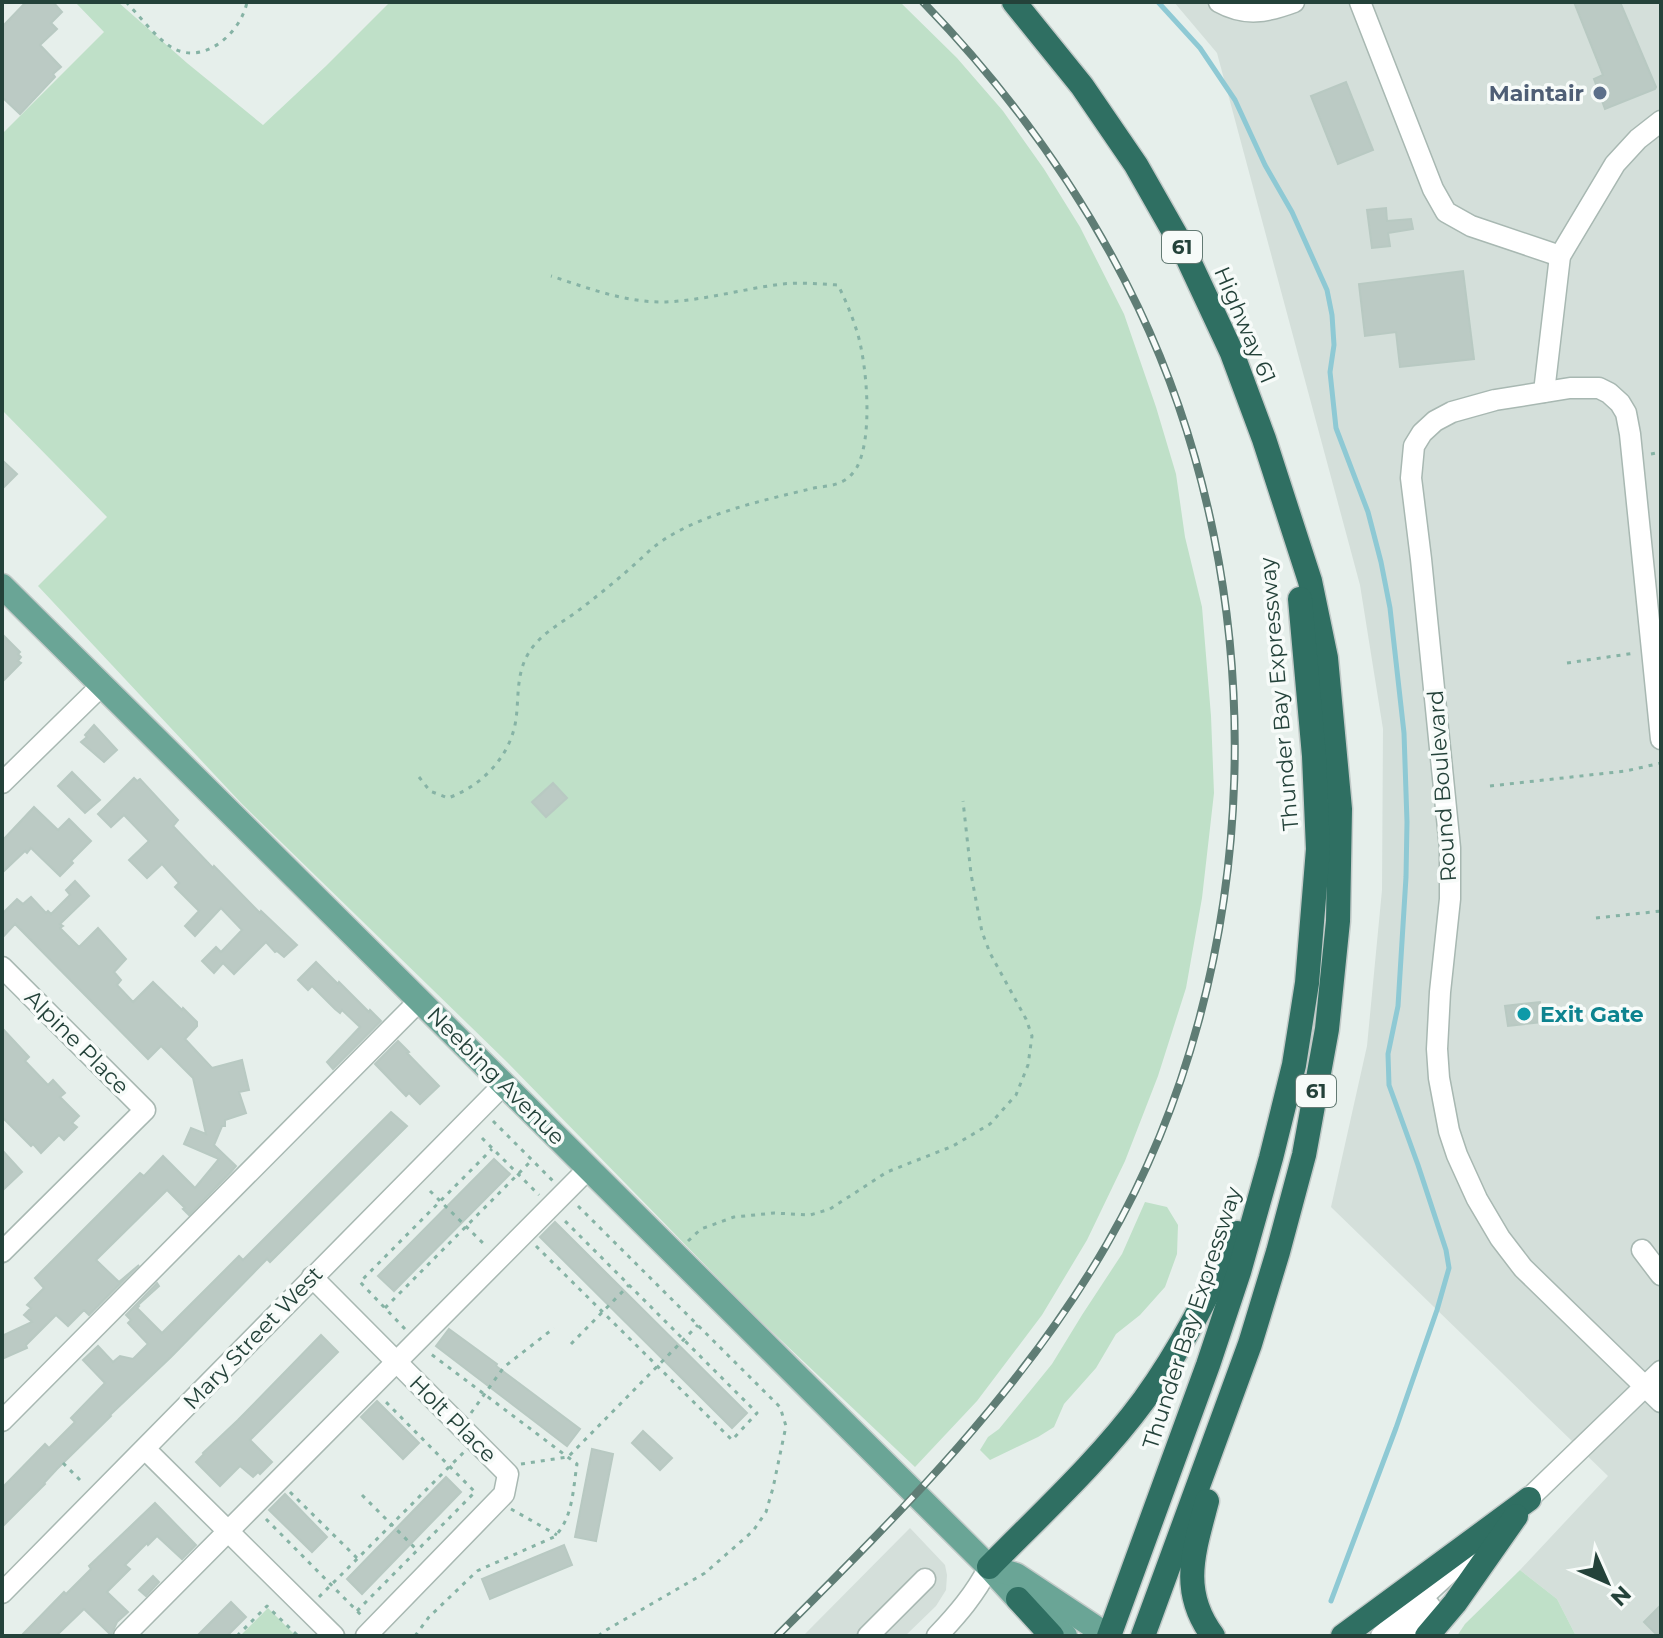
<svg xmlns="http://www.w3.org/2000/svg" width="1663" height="1638" font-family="Montserrat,sans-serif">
  <rect width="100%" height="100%" fill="#e6efeb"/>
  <g fill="#d4dfda">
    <polygon points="1174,2 1661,2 1661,1636 1576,1636 1557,1599 1520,1570 1608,1476 1331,1207 1367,1046 1382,890 1383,729 1360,585 1217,53"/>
    <polygon points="910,1528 945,1565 947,1575 946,1590 936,1606 905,1636 803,1636"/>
  </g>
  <g fill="#bfe0c8">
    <polygon points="75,2 118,2 187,63 263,125 326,66 390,2 900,2 957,58 1003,111 1044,169 1080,227 1124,314 1156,407 1176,474 1185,537 1202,607 1211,716 1214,793 1202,898 1186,988 1158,1076 1125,1161 1087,1240 1042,1315 977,1401 915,1467 749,1310 507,1062 242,804 38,586 107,517 2,410 2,134 104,32"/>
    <polygon points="1145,1202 1167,1207 1178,1225 1177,1254 1165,1287 1140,1315 1116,1334 1096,1368 1064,1404 1054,1427 1038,1437 990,1460 980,1450 988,1437 999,1429 1052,1364 1082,1315 1122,1254"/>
    <polygon points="1520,1570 1557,1599 1576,1636 1457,1636 1465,1624"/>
    <polygon points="268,1608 296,1636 240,1636"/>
  </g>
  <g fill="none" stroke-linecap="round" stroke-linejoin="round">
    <polyline stroke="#8ec9d4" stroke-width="5" points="1158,2 1200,48 1235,100 1265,165 1292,212 1327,290 1332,315 1334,345 1330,372 1336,428 1368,512 1381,562 1390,608 1404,733 1407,822 1406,877 1398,1006 1388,1054 1389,1085 1418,1165 1446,1250 1449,1268 1437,1310 1396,1428 1331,1601"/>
  </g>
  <g fill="#bbcac4" stroke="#b8c9c2" stroke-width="2">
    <polygon points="26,2 53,2 62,12 51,23 57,29 40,45 61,67 53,74 55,77 20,114 2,97 2,27"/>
    <polygon points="1574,2 1620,2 1656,87 1655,89 1605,109 1594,79 1603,75"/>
    <polygon points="1346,82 1373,150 1338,164 1311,96"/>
    <polygon points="1386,208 1387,221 1411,219 1413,229 1388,233 1390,246 1372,248 1367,210"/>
    <polygon points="1463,271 1474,359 1400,367 1396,332 1365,336 1359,284"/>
    <polygon points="2,460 17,474 2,489"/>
    <polygon points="2,634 20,652 18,654 21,657 18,661 21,663 2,682"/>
    <polygon points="94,725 117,750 104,762 81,742 87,737 85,735"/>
    <polygon points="72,772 100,800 85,813 58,786"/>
    <polygon points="134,778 137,781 140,779 178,820 173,826 213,868 214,866 260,913 261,911 297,945 284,957 277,951 275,952 266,942 234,974 223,963 214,973 202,961 216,947 221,952 242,930 221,908 195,936 185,926 199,911 175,887 179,883 162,864 147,878 129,860 149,841 124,815 111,827 98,814"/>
    <polygon points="553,783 567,798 546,817 532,802"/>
    <polygon points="34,807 58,830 69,819 91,841 71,861 73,863 60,876 31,848 27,853 25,851 2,873 2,841"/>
    <polygon points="75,881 89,896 60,924 63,926 60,928 79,947 98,928 126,959 114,972 121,980 117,985 133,1002 153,982 182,1010 183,1008 197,1022 197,1026 185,1039 212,1068 242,1060 249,1090 239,1092 246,1113 225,1120 225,1126 222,1126 214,1145 236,1166 231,1172 189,1215 183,1209 185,1208 167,1190 96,1260 119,1282 139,1265 89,1315 84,1310 68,1326 56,1315 26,1345 27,1348 2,1359 2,1336 32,1322 24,1315 31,1308 27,1305 44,1288 35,1278 140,1173 144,1176 163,1156 195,1188 219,1159 184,1144 191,1128 206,1134 193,1078 161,1046 148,1059 15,924 2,938 2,914 17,899 23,904 31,897 46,913 48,911 51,914 70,895 66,890"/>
    <polygon points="316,962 338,984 339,982 369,1012 370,1010 381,1021 333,1069 327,1062 360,1027 342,1010 340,1013 335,1009 312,986 308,990 298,980"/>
    <polygon points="1540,1002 1542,1022 1508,1026 1505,1006"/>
    <polygon points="2,1028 29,1057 25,1061 48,1085 53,1080 65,1093 60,1097 79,1116 72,1123 77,1127 64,1140 59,1135 41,1153 33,1144 31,1146 2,1117"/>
    <polygon points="398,1041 409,1052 407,1053 439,1086 420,1104 409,1093 406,1096 375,1064"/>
    <polygon points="391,1112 407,1126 270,1262 267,1259 171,1357 110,1415 111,1416 57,1469 44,1483 45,1484 2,1527 2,1488 45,1444 49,1448 75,1422 71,1418 105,1383 83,1360 98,1346 113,1362 120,1356 133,1359 148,1344 128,1323 131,1320 126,1315 157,1283 159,1286 138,1305 139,1306 137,1308 162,1333 239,1256 243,1260"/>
    <polygon points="2,1150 22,1172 2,1191"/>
    <polygon points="494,1159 510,1174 394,1291 378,1276"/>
    <polygon points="555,1222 747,1413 732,1428 540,1237"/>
    <polygon points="449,1329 497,1364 496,1366 580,1429 567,1446 436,1346"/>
    <polygon points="321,1335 338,1352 250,1440 272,1462 260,1474 258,1472 253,1477 240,1466 220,1486 196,1462 204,1454 203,1453 238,1420"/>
    <polygon points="377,1401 419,1443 403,1459 361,1417"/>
    <polygon points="643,1431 672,1458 660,1470 632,1443"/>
    <polygon points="592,1449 613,1454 596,1541 575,1537"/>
    <polygon points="446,1477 461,1492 362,1594 347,1579"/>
    <polygon points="285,1494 327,1537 312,1552 269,1510"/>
    <polygon points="155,1503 196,1545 182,1559 157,1536 148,1545 147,1543 125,1565 130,1569 107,1592 128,1612 117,1622 111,1635 84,1609 56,1636 21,1636 64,1592 66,1594 91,1569 89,1566"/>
    <polygon points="564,1545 572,1565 490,1599 482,1579"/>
    <polygon points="153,1576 159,1582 146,1596 139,1590"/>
    <polygon points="231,1602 246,1617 227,1636 197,1636"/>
    <polygon points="1661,1605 1661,1636 1658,1636 1644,1622"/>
  </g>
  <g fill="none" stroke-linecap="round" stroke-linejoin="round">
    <defs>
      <g id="minor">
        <path d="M1219 2C1246 17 1267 12 1294 2"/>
        <polyline points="1360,2 1433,189 1446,212 1471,226 1560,256"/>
        <polyline points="1544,392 1560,256 1615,164 1638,139 1661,121"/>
        <polyline points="1661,739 1630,434 1626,413 1620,403 1609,393 1599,388 1570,388 1495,400 1452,412 1435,421 1422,433 1414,446 1411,478 1421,559 1450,848 1450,899 1440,992 1437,1049 1439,1078 1449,1131 1457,1155 1477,1199 1500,1238 1523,1268 1661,1402"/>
        <polyline points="2,783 103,684"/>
        <polyline points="2,967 145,1110 2,1252"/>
        <polyline points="1642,1250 1661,1275"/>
        <polyline points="312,1277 508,1474 504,1494 366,1636"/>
        <polyline points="2,1421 420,1000"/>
        <polyline points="145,1449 334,1636"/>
        <polyline points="1517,1510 1661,1371"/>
        <polyline points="2,1593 504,1084"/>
        <polyline points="124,1636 588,1169"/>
        <polyline points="868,1636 925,1579"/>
        <path d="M937 1636C958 1614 975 1594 989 1567"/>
        <polyline points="1381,1636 1467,1556"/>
        <polyline points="1403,1636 1430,1606"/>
      </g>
      <g id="major">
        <path d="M2 586C333 911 659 1241 989 1567L1018 1599 1065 1636"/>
        <polyline points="995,1569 1016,1575 1108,1636"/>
      </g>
      <g id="highway">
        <polyline points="1014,2 1082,86 1136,165 1182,246 1232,353 1264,439 1310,581 1326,658 1340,809 1338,921 1327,1029 1304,1155 1278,1252 1250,1344 1143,1636"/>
        <path d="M1207 1501C1194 1551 1179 1591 1213 1636"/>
        <path d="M989 1567C1041 1514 1100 1460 1144 1400 1182 1348 1210 1291 1237 1233"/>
        <polyline points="1018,1599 1052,1636"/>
        <polyline points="1109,1636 1208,1365 1239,1272 1271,1158 1294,1065 1307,983 1318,849 1314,756 1300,599"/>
        <polyline points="1343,1636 1529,1499"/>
        <polyline points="1427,1636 1455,1603 1516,1516"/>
      </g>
    </defs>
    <use href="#minor" stroke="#a8b8b2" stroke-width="23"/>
    <use href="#major" stroke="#c2cac8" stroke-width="27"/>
    <use href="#highway" stroke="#c2cac8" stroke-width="27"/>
    <g stroke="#86b3a5" stroke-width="3" stroke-dasharray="4 6" stroke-linecap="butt">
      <path d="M126 2C140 16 154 36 171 47 203 67 241 33 247 2"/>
      <polyline points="1651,454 1661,452"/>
      <polyline points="1567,663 1635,653"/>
      <path d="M419 777 430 791 448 798C482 786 511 756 516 719 519 697 516 675 528 654 540 633 564 622 583 607 605 590 627 572 648 552 686 517 760 501 810 489 821 486 834 487 845 480 850 477 854 472 857 467 873 437 867 367 858 335 853 318 846 301 838 285 819 284 800 282 782 284 743 289 705 300 666 302 626 303 588 288 551 276"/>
      <polyline points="1490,786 1626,771 1661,763"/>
      <polyline points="1596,918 1661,911"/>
      <polyline points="493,1121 553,1181"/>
      <polyline points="482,1138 539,1195"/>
      <polyline points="430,1191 487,1247"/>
      <polyline points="578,1206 780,1407 786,1426 773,1488 766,1512 753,1531 705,1573 608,1629 598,1636"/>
      <polyline points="688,1241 701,1229 734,1217 774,1213 810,1215 830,1209 887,1172 953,1146 990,1124 1016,1095 1028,1065 1032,1036 1026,1019 990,953 982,932 971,874 963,801"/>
      <polyline points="536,1246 732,1440 757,1413 564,1220"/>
      <polyline points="385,1308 532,1160"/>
      <polyline points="405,1329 360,1282 492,1149"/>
      <polyline points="571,1344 629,1285"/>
      <polyline points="471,1413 504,1367 554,1328"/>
      <polyline points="63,1463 81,1481"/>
      <polyline points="521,1464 568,1457 698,1325"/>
      <polyline points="290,1492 357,1558"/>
      <polyline points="362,1495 416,1549"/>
      <polyline points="511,1509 557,1535"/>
      <polyline points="266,1519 362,1616"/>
      <polyline points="319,1597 464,1452"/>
      <polyline points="357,1611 475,1492 382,1398"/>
      <polyline points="237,1636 267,1606 298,1636"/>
      <path d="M415 1636 429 1617 477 1571 554 1537C573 1519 573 1489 577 1464L431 1354"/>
    </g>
    <use href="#minor" stroke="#fff" stroke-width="20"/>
    <use href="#major" stroke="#6aa596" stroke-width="24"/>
    <use href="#highway" stroke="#2f6f62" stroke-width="24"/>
    <defs>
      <path id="rail" d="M777 1636C898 1515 1021 1393 1107 1244 1267 966 1276 595 1138 307 1084 194 1010 92 923 2"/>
    </defs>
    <use href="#rail" stroke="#5f7d75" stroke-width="8"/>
    <use href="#rail" stroke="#f7fbf9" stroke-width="5" stroke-dasharray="15" stroke-linecap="butt"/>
  </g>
  <circle fill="#5c6f8a" stroke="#f7fbf9" stroke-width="3" cx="1600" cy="93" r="8"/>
  <circle fill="#0f9aa8" stroke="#f7fbf9" stroke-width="3" cx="1524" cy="1014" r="8"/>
  <g text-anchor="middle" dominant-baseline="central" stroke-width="7" stroke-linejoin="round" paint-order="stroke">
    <g fill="#f7fbf9" stroke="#637a73" stroke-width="2">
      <rect x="1162" y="231" width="40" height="32" rx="6"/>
      <rect x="1296" y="1075" width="40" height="32" rx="6"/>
    </g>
    <g font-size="20" font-weight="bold" fill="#24423a">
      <text x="1182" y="247">61</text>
      <text x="1316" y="1091">61</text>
    </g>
    <g font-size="22" font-weight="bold" fill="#4e5e75" stroke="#f7fbf9" text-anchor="end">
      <text x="1584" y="93">Maintair</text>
    </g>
    <g font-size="22" fill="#24423a" stroke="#f7fbf9">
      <text transform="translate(1245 325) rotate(67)">Highway 61</text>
      <text transform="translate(1279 694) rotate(-95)">Thunder Bay Expressway</text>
      <text transform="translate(1442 786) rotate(-94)">Round Boulevard</text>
      <text transform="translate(77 1042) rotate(45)">Alpine Place</text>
      <text transform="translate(496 1076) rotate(45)">Neebing Avenue</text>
      <text transform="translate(1192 1318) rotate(-72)">Thunder Bay Expressway</text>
      <text transform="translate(253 1338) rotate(-46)">Mary Street West</text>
      <text transform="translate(453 1419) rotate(45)">Holt Place</text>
    </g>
    <g font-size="22" font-weight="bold" fill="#0d838f" stroke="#f7fbf9" text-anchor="start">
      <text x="1540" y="1014">Exit Gate</text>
    </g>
  </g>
  <rect width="1663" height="1638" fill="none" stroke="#24423a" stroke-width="8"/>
  <g transform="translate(1607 1582) rotate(135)" stroke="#f7fbf9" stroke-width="6" paint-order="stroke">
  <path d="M0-6L14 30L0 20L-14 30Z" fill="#24423a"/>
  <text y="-12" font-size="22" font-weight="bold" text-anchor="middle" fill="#24423a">N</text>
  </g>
</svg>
